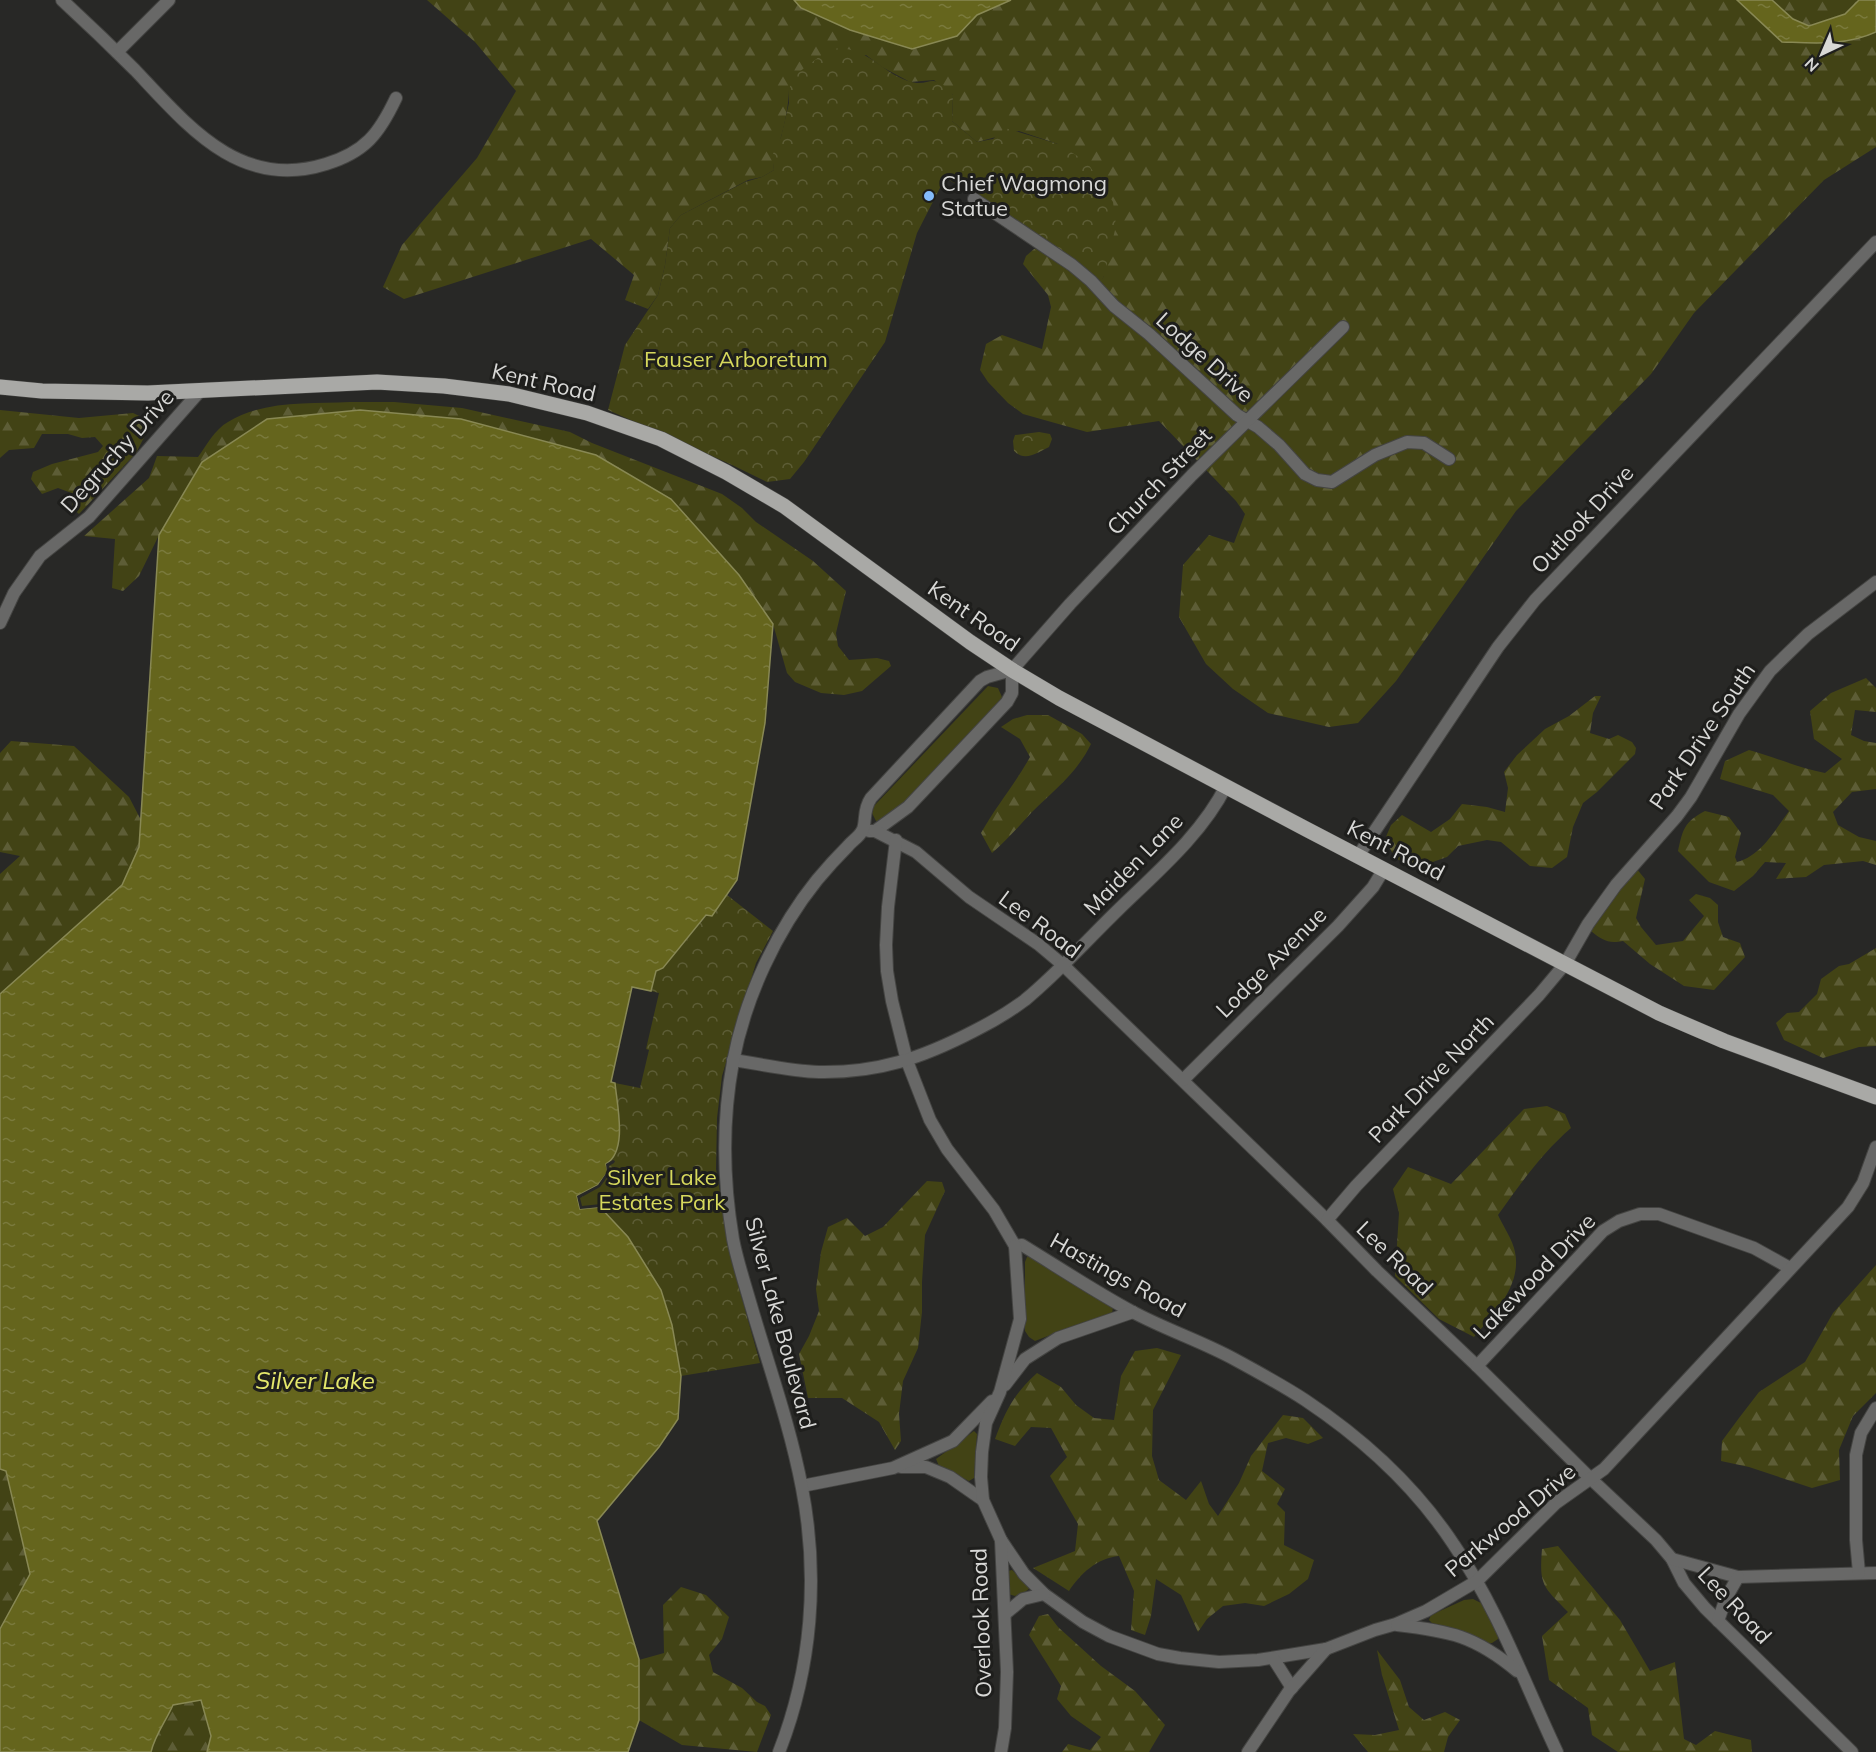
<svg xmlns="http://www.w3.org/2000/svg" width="1876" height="1752" font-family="Mulish,sans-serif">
  <defs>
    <pattern id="forest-firs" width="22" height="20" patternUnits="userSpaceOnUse" patternTransform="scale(1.5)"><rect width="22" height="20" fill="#424315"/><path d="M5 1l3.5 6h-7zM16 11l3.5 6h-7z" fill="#5d5d36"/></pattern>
    <pattern id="park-crowns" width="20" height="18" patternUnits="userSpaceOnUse" patternTransform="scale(1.5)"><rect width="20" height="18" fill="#424315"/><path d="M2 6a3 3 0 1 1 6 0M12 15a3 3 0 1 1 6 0" fill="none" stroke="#5d5d36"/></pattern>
    <pattern id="water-ripples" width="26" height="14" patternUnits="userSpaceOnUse" patternTransform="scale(1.5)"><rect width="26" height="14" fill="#65651d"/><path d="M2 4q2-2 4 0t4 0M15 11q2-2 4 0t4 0" fill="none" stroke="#7a7a3d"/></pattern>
  </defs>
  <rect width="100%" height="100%" fill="#282826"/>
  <g fill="#424315">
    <polygon points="988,686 998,688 1002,697 1001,701 890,817 881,822 876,821 872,813 874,806"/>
    <polygon points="1030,1255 1069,1282 1110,1305 1113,1307 1112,1314 1105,1319 1084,1322 1035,1341 1029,1337 1025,1331 1025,1262 1027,1257"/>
    <polygon points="974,1431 977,1434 974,1478 969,1481 939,1466 936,1459"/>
    <polygon points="1012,1570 1031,1587 1024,1593 1015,1596 1008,1594 1008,1571"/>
    <polygon points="1473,1599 1481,1603 1498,1635 1498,1639 1492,1643 1487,1643 1464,1632 1432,1623 1429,1620 1431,1615 1464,1600"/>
  </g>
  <g fill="url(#forest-firs)">
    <path d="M427 0H1876V147L1824 180 1694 313 1651 374 1516 511 1396 681 1358 723 1329 727 1268 713 1233 689 1206 664 1179 617 1183 565 1209 535 1234 543 1245 514 1236 501 1159 421 1087 432 1023 414 1008 403 988 382 980 370 986 344 1002 335 1042 349 1051 307 1048 295 1023 264 1026 256 1034 249 1042 248 1096 289 1104 276 1058 144 1019 131 977 142 952 121 953 95 934 80 910 82 882 67 866 55 789 89C789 102 785 124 781 137 776 154 772 150 774 170L762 177 748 180 681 215 670 228 665 265 658 295 648 309 625 300 634 275 591 239 404 299 383 287 402 245 477 158 516 91 475 42Z"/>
    <path d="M350 402H394L462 408 570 432 592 443 722 494 742 508 756 522 813 561 846 591 836 633 838 646 849 660 877 658 889 661 891 666 862 691 844 695 821 693 795 682 787 673 773 624 739 575 671 499 202 462 159 535 139 576 123 591 112 588 115 539 84 536 149 478 157 456 198 457C206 446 215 429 228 422 263 400 311 404 350 402Z"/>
    <polygon points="0,410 79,418 133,413 152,422 136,453 79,514 72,508 74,494 58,488 42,494 31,479 33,472 52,464 98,452 103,446 95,437 82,438 68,434 42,434 34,448 9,450 0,458"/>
    <path d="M1866 678 1876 688V712L1855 710 1851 735 1864 741 1876 743V789L1852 792 1833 812 1838 825 1859 837 1876 841V865L1863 861 1824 865 1806 877 1776 879 1786 863 1765 862 1753 876 1734 891 1709 882 1678 851C1683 829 1684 822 1705 811L1729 817 1741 833 1735 857 1737 862C1762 855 1774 831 1789 811L1773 795 1720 779 1725 761 1749 750C1774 757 1799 768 1825 773L1842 759 1814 739 1810 711 1831 693Z"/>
    <polygon points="1595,696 1601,696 1593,713 1590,733 1609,739 1618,735 1632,742 1636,748 1635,754 1597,792 1583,803 1573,827 1567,857 1552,868 1530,866 1501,842 1487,840 1458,846 1447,857 1427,864 1409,865 1395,858 1385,839 1391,825 1402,815 1431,832 1450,819 1462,804 1487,807 1505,812 1508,788 1504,772 1517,755 1545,729 1569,716"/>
    <path d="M1027 715H1048L1082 734 1091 744C1077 773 1054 790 1032 812 1019 826 1007 840 992 853L981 833C996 806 1015 784 1030 757L1020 739 1001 727 1013 719Z"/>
    <polygon points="11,741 74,746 129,797 141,820 139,847 122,885 0,994 0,874 20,856 0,852 0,753"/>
    <path d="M1636 868 1645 879 1636 918 1641 927 1656 945 1683 941 1704 916 1689 900 1696 894 1710 898 1718 905V922L1723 937 1740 943 1745 957 1714 990 1684 986 1650 964 1623 941C1608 944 1602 940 1591 931L1613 888Z"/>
    <polygon points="1876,948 1876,1046 1859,1047 1823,1058 1784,1040 1776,1023 1787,1013 1799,1012 1817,994 1821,979 1839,966 1849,964"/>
    <path d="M1547 1106 1565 1114 1571 1128C1542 1153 1520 1184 1498 1215 1503 1226 1513 1240 1515 1252 1522 1285 1494 1314 1474 1337L1439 1319 1395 1276 1399 1213 1393 1189 1408 1167 1451 1184 1524 1109Z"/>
    <polygon points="927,1181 942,1182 945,1191 925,1235 922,1282 922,1312 918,1348 903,1381 899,1414 901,1441 895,1450 879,1422 842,1398 808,1398 799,1354 809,1336 819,1311 816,1289 821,1252 828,1227 847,1218 865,1236 883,1227"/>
    <polygon points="1876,1265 1876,1393 1853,1416 1839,1450 1840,1480 1812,1488 1749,1467 1721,1461 1722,1441 1739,1418 1759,1392 1805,1362 1833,1313"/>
    <path d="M1157 1348 1181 1355 1153 1410 1152 1456 1159 1480 1186 1500 1201 1481 1209 1504 1218 1516 1239 1483 1251 1456 1283 1415 1303 1418 1323 1438 1308 1444 1286 1438 1268 1443 1262 1471 1285 1489 1277 1504 1285 1512 1284 1545 1314 1560 1308 1579 1289 1594 1264 1606 1245 1603 1223 1606 1207 1619 1198 1632 1181 1595 1156 1579 1151 1616 1145 1635 1131 1630 1134 1591 1119 1556C1097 1558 1080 1574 1069 1591L1033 1568 1075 1551 1078 1524 1050 1476 1067 1457 1051 1428 1031 1427 1015 1446 995 1439C1006 1410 1013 1395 1037 1373L1061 1387 1076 1405 1094 1418 1114 1420 1121 1376 1135 1351Z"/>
    <polygon points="0,1469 6,1470 30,1574 0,1629"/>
    <path d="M1558 1546 1620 1620 1650 1671 1675 1662 1684 1739 1696 1745 1715 1731 1751 1740 1752 1752H1618L1592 1735 1588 1708 1549 1680 1542 1636 1568 1612C1543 1586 1539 1586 1542 1549Z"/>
    <polygon points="681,1587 706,1595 729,1617 722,1639 709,1655 713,1672 742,1688 757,1702 765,1706 771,1715 757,1752 682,1745 639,1720 639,1660 664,1653 663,1605"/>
    <polygon points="1048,1614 1058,1627 1101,1666 1135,1691 1165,1725 1149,1752 1062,1752 1068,1744 1090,1750 1101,1737 1071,1716 1057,1699 1061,1686 1029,1635 1039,1616"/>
    <polygon points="1377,1650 1400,1680 1409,1707 1424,1720 1445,1712 1460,1720 1448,1737 1444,1752 1368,1752 1353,1734 1375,1735 1399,1730 1382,1675"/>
    <path d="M201 1700 211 1736 207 1752H151C155 1735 166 1721 173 1705Z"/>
  </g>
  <g fill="url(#park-crowns)">
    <path d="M838 48C871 50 880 71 908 81 931 89 931 69 953 95L952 121 977 142 993 139 1005 128 1058 144 1087 162 1113 202 1116 226 1104 276 1101 282 992 203 945 178 917 233 885 342 804 462 790 479 767 482 730 464 608 410 625 345 658 295 665 265 670 228 681 215 745 182 762 177 774 170 772 156 781 137 789 103V89L795 75 823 54Z"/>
    <path d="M1039 432 1050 434 1052 439 1049 447C1037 453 1025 462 1014 451L1013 441 1015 435Z"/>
    <polygon points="727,895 773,931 756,963 722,1076 717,1118 716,1169 732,1263 760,1363 681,1376 672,1325 661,1290 580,1209 577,1196 606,1171 620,1135 615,1083 640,1088 649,1050 646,1049 659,993 651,991 656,971 663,968 707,915 712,916"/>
  </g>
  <g fill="url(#water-ripples)" stroke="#888854" stroke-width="1.5">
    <polygon points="794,0 1011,0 977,15 957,36 912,49 850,30 801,8"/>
    <path d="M1737 0H1772L1793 19 1809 26 1845 14 1859 0H1876V32C1846 46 1814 43 1782 42Z"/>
    <path d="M360 410 461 419 596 455 671 499 739 575 773 624 765 723 737 880 712 916 706 915 663 968 656 971 651 991 632 987 611 1082 615 1083C617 1105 628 1151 606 1164L608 1172 598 1185 577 1196 580 1209 600 1207 628 1237 661 1290 672 1325 681 1376 678 1419 659 1447 597 1521 639 1659V1720L628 1752H207L211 1736 201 1700 173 1705C166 1721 155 1735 151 1752H0V1629L30 1574 6 1471 0 1469V994L122 885 139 847 159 535 202 462 267 419Z"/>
  </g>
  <polygon fill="#282826" points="613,1160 615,1161 614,1163 609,1166 610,1173 600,1187 580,1198 582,1206 601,1204 603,1210 600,1207 580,1209 577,1196 598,1185 607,1172 606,1164"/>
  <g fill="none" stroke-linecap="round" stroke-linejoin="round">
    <defs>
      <g id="minor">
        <path d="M62 0C87 23 111 46 135 70 188 126 240 191 326 164 365 152 379 134 396 98"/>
        <polyline points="117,52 169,0"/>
        <polyline points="974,199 1072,265 1091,281 1114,306 1149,334 1237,415 1258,427 1279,445 1305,474 1317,480 1332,482 1375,455 1407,442 1424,443 1449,459"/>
        <polyline points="0,623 14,593 40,556 89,517 200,391"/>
        <polyline points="1012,670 1070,604 1192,475 1343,327"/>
        <polyline points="869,831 875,831 908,807 1007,702 1012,693 1012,670"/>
        <polyline points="875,831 916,852 969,897 1038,944 1063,965 1327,1220 1377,1271 1477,1366 1590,1478 1656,1540 1672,1559 1684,1583 1705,1608 1852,1752"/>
        <path d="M896 840 888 907 886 945 887 971 892 1001 907 1061 930 1120 947 1149 994 1210 1015 1246 1022 1245C1058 1267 1094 1291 1131 1311 1164 1329 1201 1341 1234 1359 1258 1372 1282 1385 1305 1400 1362 1438 1416 1487 1454 1545 1498 1609 1524 1682 1557 1752"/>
        <polyline points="1358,856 1498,647 1535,600 1876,242"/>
        <path d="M733 1060C761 1064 790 1071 819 1072 878 1073 922 1058 974 1031 992 1022 1009 1012 1025 1000 1059 972 1088 939 1119 909 1157 872 1202 834 1226 786"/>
        <polyline points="1183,1080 1338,926 1373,887 1384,869"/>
        <polyline points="1327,1220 1356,1186 1539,995 1565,964 1588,924 1616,885 1677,816 1691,797 1739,714 1770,671 1808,634 1876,582"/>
        <polyline points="1477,1366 1603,1231 1619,1221 1640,1214 1659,1214 1754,1248 1790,1268"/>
        <polyline points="1005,1385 1025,1359 1058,1338 1133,1312"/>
        <polyline points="901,1467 926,1467 950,1477 983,1500"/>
        <polyline points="802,1486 893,1468 953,1441 992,1401"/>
        <polyline points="1001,1540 1024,1574 1044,1594 1083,1622 1109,1636 1158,1654 1180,1658 1219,1662 1258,1660 1326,1649 1375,1630 1396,1624 1426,1611 1477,1581 1556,1503 1604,1469 1848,1207 1863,1183 1876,1147"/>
        <polyline points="1672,1559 1738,1577 1876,1573"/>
        <polyline points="1859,1573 1856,1540 1856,1455 1861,1433 1876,1408"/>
        <polyline points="1005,1614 1023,1599 1044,1594"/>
        <polyline points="1718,1621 1726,1598 1738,1577"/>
        <path d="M1397 1625C1450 1631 1475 1636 1517 1671"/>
        <polyline points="1273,1658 1292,1688"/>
        <path d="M779 1752C812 1668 819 1576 802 1488 790 1425 768 1364 750 1302 744 1281 737 1260 733 1239 723 1180 722 1121 733 1062 745 998 776 931 817 880 827 868 837 857 848 846 852 841 859 837 862 831 867 823 862 811 871 798L980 681 987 677 1012 670"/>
        <polyline points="1001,1752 1005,1728 1007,1672 1001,1540 983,1500 981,1477 982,1452 986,1423 1000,1392 1020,1319 1015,1246"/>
        <polyline points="1248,1752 1289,1691 1326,1649"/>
      </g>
      <polyline id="primary" points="0,387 42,391 148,393 377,382 444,386 509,394 587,413 661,439 726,472 784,506 970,642 1012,670 1059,698 1306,829 1659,1013 1724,1041 1876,1097"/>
    </defs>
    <use href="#minor" stroke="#444442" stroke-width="14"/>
    <use href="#primary" stroke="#444442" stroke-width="16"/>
    <use href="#minor" stroke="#686867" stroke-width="12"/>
    <use href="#primary" stroke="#a9a9a6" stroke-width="15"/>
  </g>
  <circle fill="#84bcfb" stroke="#1e1e1c" stroke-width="2" cx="929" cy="196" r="6"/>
  <g text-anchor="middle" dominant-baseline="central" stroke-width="6" stroke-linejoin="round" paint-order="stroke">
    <g font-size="22" fill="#d8d8d6" stroke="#1e1e1c" text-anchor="start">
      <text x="941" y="183">Chief Wagmong<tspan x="941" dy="25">Statue</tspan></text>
    </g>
    <g font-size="22" fill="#d8d8d6" stroke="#1e1e1c">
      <text transform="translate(1205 357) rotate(42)">Lodge Drive</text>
      <text transform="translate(544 382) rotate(13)">Kent Road</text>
      <text transform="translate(117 451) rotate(-48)">Degruchy Drive</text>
      <text transform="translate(1159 481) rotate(-46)">Church Street</text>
      <text transform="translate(1582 519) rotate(-47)">Outlook Drive</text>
      <text transform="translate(974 616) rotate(35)">Kent Road</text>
      <text transform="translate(1702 736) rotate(-56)">Park Drive South</text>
      <text transform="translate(1396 850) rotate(27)">Kent Road</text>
      <text transform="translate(1133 864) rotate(-46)">Maiden Lane</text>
      <text transform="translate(1040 924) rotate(37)">Lee Road</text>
      <text transform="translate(1271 962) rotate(-45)">Lodge Avenue</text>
      <text transform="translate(1431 1078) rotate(-46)">Park Drive North</text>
      <text transform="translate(1395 1258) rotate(44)">Lee Road</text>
      <text transform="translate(1118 1275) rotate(29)">Hastings Road</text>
      <text transform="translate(1534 1276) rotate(-46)">Lakewood Drive</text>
      <text transform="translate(781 1323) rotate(75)">Silver Lake Boulevard</text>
      <text transform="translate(1510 1520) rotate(-40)">Parkwood Drive</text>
      <text transform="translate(1735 1605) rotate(47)">Lee Road</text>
      <text transform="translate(981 1623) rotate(-92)">Overlook Road</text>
    </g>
    <g font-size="22" fill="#d6d85c" stroke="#1e1e1c">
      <text x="736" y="359">Fauser Arboretum</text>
      <text x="662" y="1177">Silver Lake<tspan x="662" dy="25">Estates Park</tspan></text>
    </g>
    <g font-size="24" font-style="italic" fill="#e4e76b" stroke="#1e1e1c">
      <text x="315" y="1380">Silver Lake</text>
    </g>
  </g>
  <g transform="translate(1822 54) rotate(224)" stroke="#1e1e1c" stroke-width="4.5" paint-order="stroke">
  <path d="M0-4.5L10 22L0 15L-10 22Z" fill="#d8d8d6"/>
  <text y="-9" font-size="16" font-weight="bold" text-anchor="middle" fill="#d8d8d6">N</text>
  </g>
</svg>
